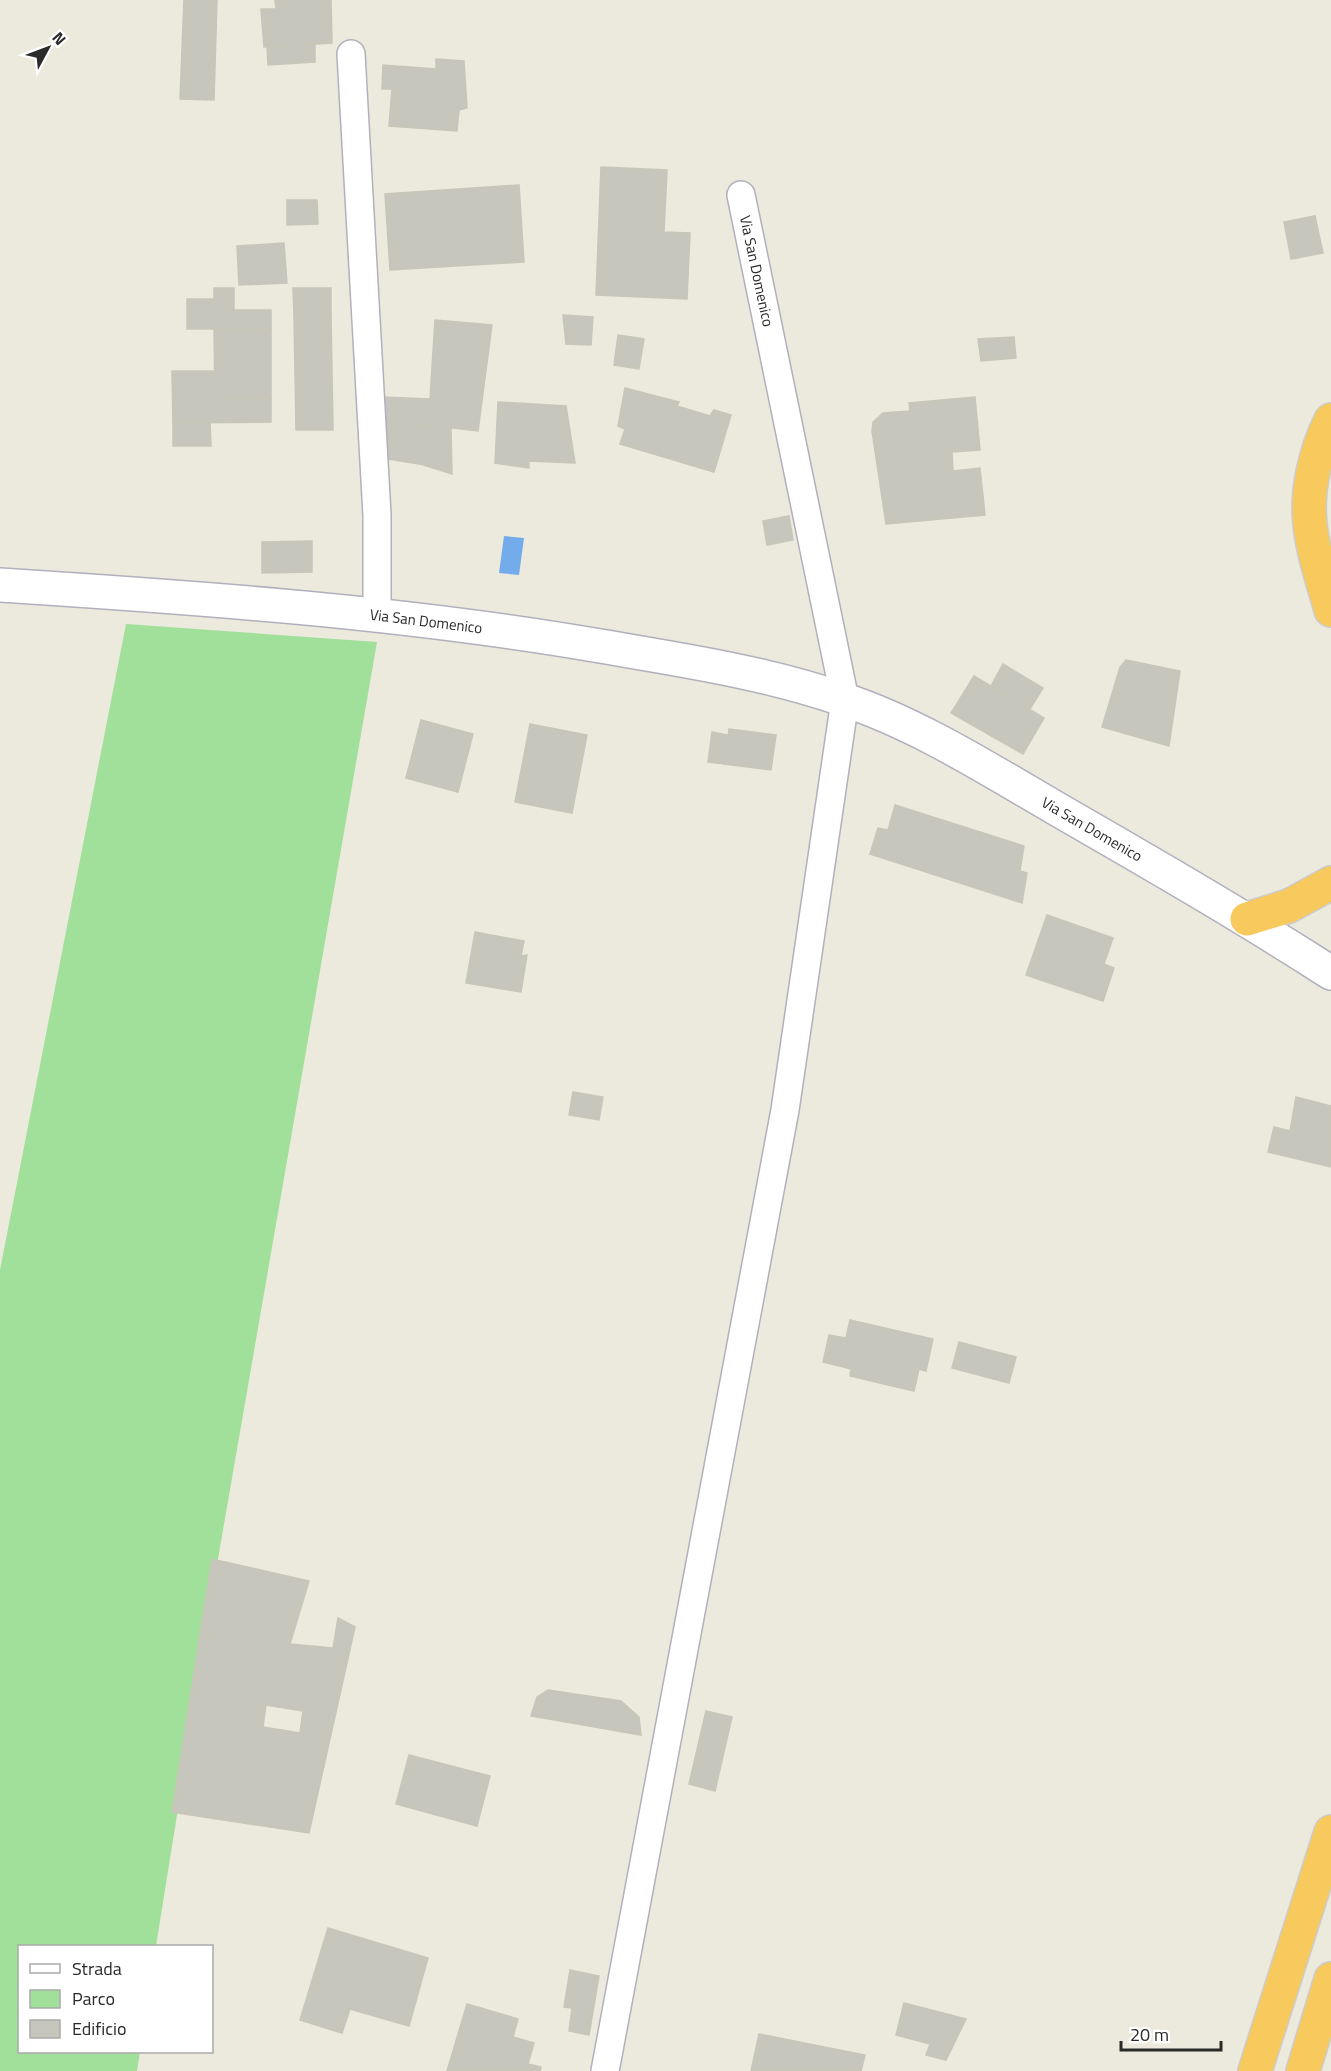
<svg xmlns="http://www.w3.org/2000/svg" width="1331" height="2071" font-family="'Titillium Web',sans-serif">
  <rect width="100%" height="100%" fill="#ece9dd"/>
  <polygon fill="#a1e09b" points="126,624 377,642 219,1553 156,1946 20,1946 20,2052 140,2052 137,2071 0,2071 0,1270"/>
  <polygon fill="#74abea" points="504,536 524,538 519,575 499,573"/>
  <g fill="#c7c6bc" stroke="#c7c6b7" stroke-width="1.5" fill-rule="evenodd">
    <polygon points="184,0 217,0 214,100 180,99"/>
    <polygon points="275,0 331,0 332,43 264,47 261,9 276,9"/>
    <polygon points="315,44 315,62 268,65 267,47"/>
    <polygon points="436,59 464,61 467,108 459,110 457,131 389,126 392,89 382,89 383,65 436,69"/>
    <polygon points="601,167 667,170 664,232 690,233 687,299 596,295"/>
    <polygon points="519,185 524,262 390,270 385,194"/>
    <polygon points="287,200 317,200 318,224 287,225"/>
    <polygon points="1315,216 1323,253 1291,259 1284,222"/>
    <polygon points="284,243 287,283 239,285 237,246"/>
    <rect x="214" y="288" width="20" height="41"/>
    <polygon points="293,288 331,288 331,315 294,315"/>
    <rect x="187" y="299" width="27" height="30"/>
    <rect x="234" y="310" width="37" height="19"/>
    <polygon points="294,315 331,315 333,430 296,430"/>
    <polygon points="563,315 593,317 591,345 566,344"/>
    <polygon points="435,320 492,325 478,431 417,424 420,464 382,458 382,397 430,399"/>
    <polygon points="214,329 271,329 271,399 215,399"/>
    <polygon points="618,335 644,339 639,369 614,365"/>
    <polygon points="1014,337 1016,358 981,361 978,339"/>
    <polygon points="172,371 215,371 215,399 271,399 271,422 173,423"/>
    <polygon points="625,388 679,402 677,406 710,416 714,410 731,415 714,472 620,444 625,429 618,426"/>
    <polygon points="975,397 980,450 952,452 953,471 980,468 985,515 886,524 872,431 873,422 883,413 910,411 909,403"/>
    <polygon points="498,402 566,406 575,463 529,461 529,468 495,463"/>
    <polygon points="210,422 211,446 173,446 173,423"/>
    <polygon points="417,424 451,428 452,474 420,464"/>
    <polygon points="789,516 793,540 767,545 763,521"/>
    <polygon points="312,541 312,572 262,573 262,542"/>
    <polygon points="1126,660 1180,671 1169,746 1102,727 1120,667"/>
    <polygon points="1003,664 1043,688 1030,709 991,686"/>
    <polygon points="974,676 1044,718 1023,754 951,713"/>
    <polygon points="421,720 473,734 458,792 406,778"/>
    <polygon points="530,724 587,735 572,813 515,802"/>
    <polygon points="729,729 776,735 771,770 724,764"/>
    <polygon points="712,732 728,735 724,764 708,762"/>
    <polygon points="895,805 1024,846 1020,871 1027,873 1022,903 870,854 878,828 888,830"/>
    <polygon points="1047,915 1113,938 1104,964 1114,968 1103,1001 1026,975"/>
    <polygon points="475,932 524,941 521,956 527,955 521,992 466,983"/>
    <polygon points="573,1092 603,1097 599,1120 569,1115"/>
    <polygon points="1296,1097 1331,1106 1331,1167 1268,1152 1274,1127 1290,1131"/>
    <polygon points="850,1320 933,1339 926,1371 919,1369 914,1391 850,1376 851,1369 823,1362 829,1335 846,1338"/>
    <polygon points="959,1342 1016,1357 1009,1383 952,1368"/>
    <path d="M212 1559 309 1581 290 1644 333 1648 338 1618 355 1627 309 1833 172 1812ZM266 1705 303 1711 300 1733 263 1727Z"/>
    <polygon points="548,1690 621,1701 639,1717 641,1735 531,1716 537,1697"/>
    <polygon points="706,1711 732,1717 715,1791 689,1784"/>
    <polygon points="409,1755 490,1776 477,1826 396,1804"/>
    <polygon points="328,1928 428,1958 409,2026 350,2009 342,2033 300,2020"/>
    <polygon points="570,1970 599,1976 589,2035 569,2031 572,2008 564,2007"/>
    <polygon points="904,2003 966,2019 946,2060 926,2055 930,2044 896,2035"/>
    <polygon points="467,2004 518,2019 513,2037 534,2043 528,2064 541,2067 540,2071 447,2071"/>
    <polygon points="759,2034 865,2055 861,2071 751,2071"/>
  </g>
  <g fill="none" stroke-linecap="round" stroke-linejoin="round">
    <defs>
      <g id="street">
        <polyline points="351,54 377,515 377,615"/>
        <polyline points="605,2071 785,1110 845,700 741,195"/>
      </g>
      <path id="secondary" d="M0 585C201 598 402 612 600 646 682 660 763 672 842 699 918 724 988 769 1057 809 1149 862 1241 915 1331 973"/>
      <g id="highway">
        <path d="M1331 420C1316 450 1306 490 1310 524 1313 553 1323 582 1331 610"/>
        <polyline points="1247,919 1289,906 1331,883"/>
        <polyline points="1255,2071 1331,1832"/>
        <polyline points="1303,2071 1331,1979"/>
      </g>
    </defs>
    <use href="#street" stroke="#b1b0bd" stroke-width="30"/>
    <use href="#secondary" stroke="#b1b0bd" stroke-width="36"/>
    <use href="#highway" stroke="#ccc" stroke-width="36"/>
    <use href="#street" stroke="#fff" stroke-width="27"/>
    <use href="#secondary" stroke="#fff" stroke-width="33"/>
    <use href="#highway" stroke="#f8c95c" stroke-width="33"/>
  </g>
  <g text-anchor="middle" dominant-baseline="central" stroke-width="4.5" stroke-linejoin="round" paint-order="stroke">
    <g font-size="15" fill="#2a2a2a" stroke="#fff">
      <text transform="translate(757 271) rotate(78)">Via San Domenico</text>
      <text transform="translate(426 621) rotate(7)">Via San Domenico</text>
      <text transform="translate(1092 829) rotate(30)">Via San Domenico</text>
    </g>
  </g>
  <rect x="18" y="1945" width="195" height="108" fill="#ffffff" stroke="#aaaaaa" stroke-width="1.5"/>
  <rect x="30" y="1964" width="30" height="9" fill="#ffffff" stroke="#aaaaaa" stroke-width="1.5"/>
  <text x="72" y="1975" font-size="18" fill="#2a2a2a">Strada</text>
  <rect x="30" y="1990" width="30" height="18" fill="#a1e09b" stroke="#aaaaaa" stroke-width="1.5"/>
  <text x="72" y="2005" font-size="18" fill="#2a2a2a">Parco</text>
  <rect x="30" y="2020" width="30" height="18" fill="#c7c6bc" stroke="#aaaaaa" stroke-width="1.5"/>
  <text x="72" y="2035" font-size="18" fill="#2a2a2a">Edificio</text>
  <g transform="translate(48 48) rotate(49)" stroke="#ffffff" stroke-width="4.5" paint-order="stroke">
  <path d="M0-4.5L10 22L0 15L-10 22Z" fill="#2a2a2a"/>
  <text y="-9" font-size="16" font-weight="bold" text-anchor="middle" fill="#2a2a2a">N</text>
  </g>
  <path d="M1121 2041v9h100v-9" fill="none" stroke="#2a2a2a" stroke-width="3"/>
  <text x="1130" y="2041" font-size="18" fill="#2a2a2a" stroke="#ffffff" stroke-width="4.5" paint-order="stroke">20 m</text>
</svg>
